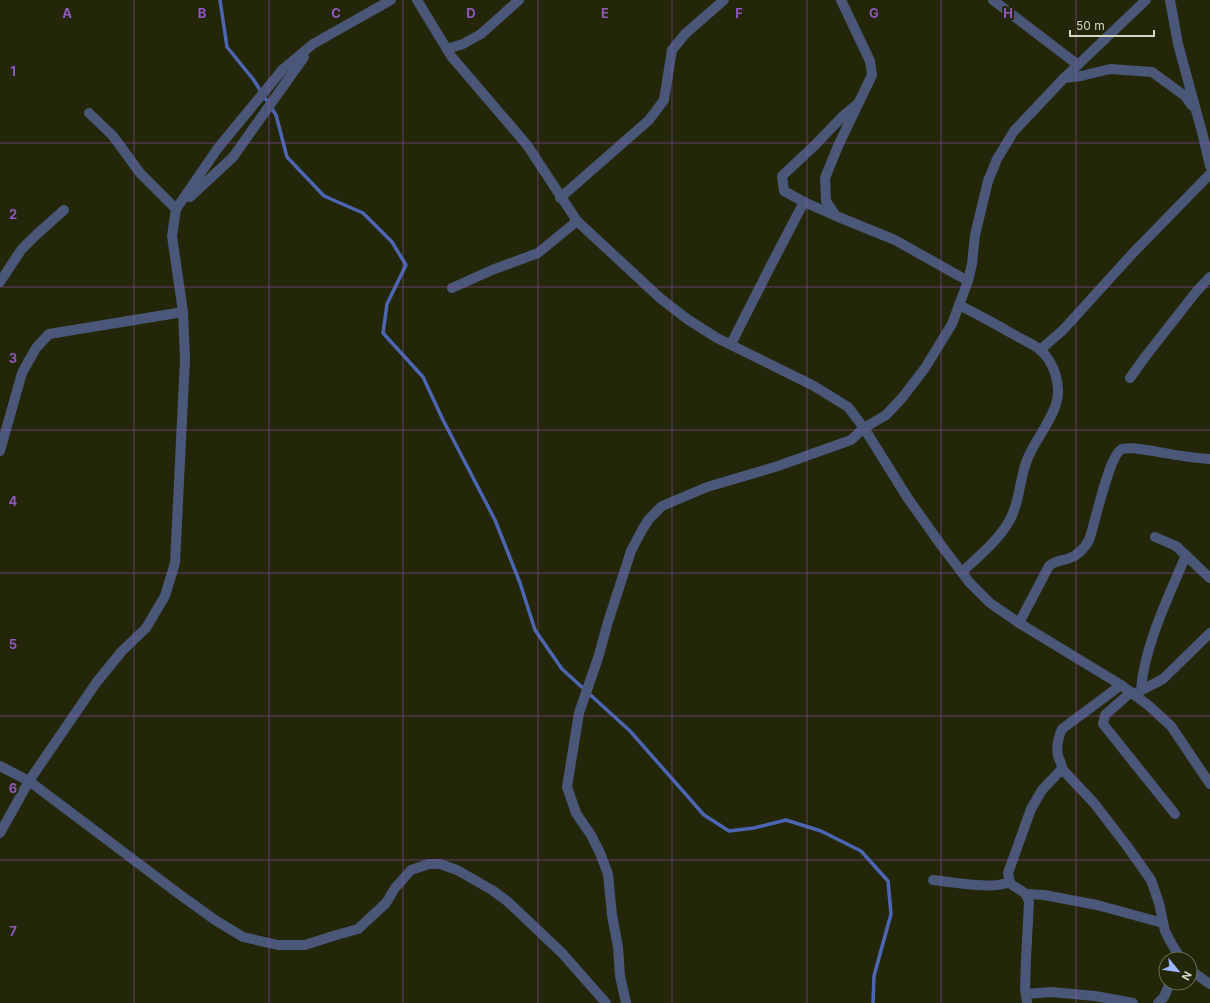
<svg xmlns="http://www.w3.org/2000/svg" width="1210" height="1003" font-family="Inter,sans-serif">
  <rect width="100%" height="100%" fill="#232608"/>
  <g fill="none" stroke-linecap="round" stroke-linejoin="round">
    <polyline stroke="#4d66b3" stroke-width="3.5" points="220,0 227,47 253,79 276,115 287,157 324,196 363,213 392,242 406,265 387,304 383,333 423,377 443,420 495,520 520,583 535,630 562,669 630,731 704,815 729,831 754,828 786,820 821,831 861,851 888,881 891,914 874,976 873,1003"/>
    <g stroke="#4a5778" stroke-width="10">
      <polyline points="417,0 451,56 527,145 577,221 660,298 687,319 717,338 814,386 848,407 864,428 907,497 941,545 969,582 990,603 1019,623 1121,685 1148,705 1171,726 1210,784"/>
      <polyline points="841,0 870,61 872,75 838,146 825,178 826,201 836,216 895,240 968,281"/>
      <polyline points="993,0 1078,65"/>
      <polyline points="1170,0 1178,44 1203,136 1210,166"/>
      <polyline points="447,49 463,44 481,34 519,0"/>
      <polyline points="1064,78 1081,76 1110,69 1152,72 1185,96 1192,106"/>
      <polyline points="89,113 113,136 140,173 176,209"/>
      <polyline points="190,197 233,157 304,57"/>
      <polyline points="560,198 649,120 664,100 672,50 685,34 724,0"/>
      <polyline points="836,216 804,202 784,191 782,176 814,146 843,116 856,105"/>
      <polyline points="0,282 21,250 36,235 64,210"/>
      <polyline points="452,288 492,270 538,253 577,221"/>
      <path d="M959 305C979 315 999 326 1018 337 1025 341 1033 344 1039 349 1054 361 1062 386 1056 404 1050 424 1034 441 1027 460 1020 478 1020 496 1013 513 1004 536 979 556 962 572"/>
      <polyline points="731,344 769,269 804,202"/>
      <polyline points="1040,350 1063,330 1133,253 1210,174"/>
      <polyline points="1130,378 1145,357 1196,292 1210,277"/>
      <polyline points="0,451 22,373 36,348 49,334 183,312"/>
      <polyline points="1155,537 1176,546 1210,578"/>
      <path d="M1019 623 1049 566C1055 561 1060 561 1067 559 1078 556 1084 549 1089 540 1095 524 1109 454 1122 449 1129 447 1139 449 1146 450 1167 453 1189 458 1210 459"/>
      <path d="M1141 690C1144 646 1169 596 1186 555"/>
      <polyline points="1131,692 1105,715 1103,724 1175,814"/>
      <polyline points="1138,692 1163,679 1210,633"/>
      <polyline points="0,766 29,781 179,894 215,920 243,937 278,945 305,945 333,936 358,929 386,903 395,888 411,870 429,864 440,864 457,870 492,890 507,901 562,953 606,1003"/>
      <polyline points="1062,769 1094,803 1127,846 1151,880 1159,903 1165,931 1170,941 1181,959"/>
      <polyline points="0,833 29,781 96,683 122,651 146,628 165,596 175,563 185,359 183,312 172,236 176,209 218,148 283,69 313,44 391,0"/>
      <path d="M933 880C954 882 991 890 1010 882"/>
      <polyline points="1027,894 1044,895 1097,905 1163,923"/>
      <polyline points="1190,970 1210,984"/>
      <polyline points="1026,994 1051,992 1095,996 1133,1003"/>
      <polyline points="626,1003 620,976 618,947 612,915 608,874 600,853 591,835 576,813 567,787 579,713 598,658 608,622 631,551 642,530 649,519 662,506 707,487 775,467 851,440 864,428 886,415 902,398 925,368 952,324 968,281 972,264 975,235 988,181 997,159 1014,131 1064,78 1146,0"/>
      <path d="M1027 1003 1025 988 1026 959 1029 902C1026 889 1018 891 1010 883L1008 873 1031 809 1042 790 1062 769C1062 764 1060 761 1058 756 1056 746 1058 738 1062 729L1121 685"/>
      <polyline points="1158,1003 1164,997 1170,983"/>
    </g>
  </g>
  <path fill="none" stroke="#9157c0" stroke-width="1" stroke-opacity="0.55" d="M134 0V1003M269 0V1003M403 0V1003M538 0V1003M672 0V1003M807 0V1003M941 0V1003M1076 0V1003M0 143H1210M0 287H1210M0 430H1210M0 573H1210M0 716H1210M0 860H1210"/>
  <g font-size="13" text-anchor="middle" font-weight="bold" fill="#9157c0" stroke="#232608" stroke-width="4" stroke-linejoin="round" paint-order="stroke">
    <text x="67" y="18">A</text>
    <text x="202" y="18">B</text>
    <text x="336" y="18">C</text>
    <text x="471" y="18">D</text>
    <text x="605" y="18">E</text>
    <text x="739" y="18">F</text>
    <text x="874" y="18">G</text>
    <text x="1008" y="18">H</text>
    <text x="13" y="76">1</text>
    <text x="13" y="219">2</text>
    <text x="13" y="363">3</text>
    <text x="13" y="506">4</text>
    <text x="13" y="649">5</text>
    <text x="13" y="793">6</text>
    <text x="13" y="936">7</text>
  </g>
  <g transform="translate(1178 971) rotate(119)"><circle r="19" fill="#232608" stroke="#6a6d54"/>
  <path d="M0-3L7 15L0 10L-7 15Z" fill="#9ab5fd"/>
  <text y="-6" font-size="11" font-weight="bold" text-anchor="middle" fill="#d4d7c5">N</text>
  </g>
  <path d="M1070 30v6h84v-6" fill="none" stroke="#d4d7c5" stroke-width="2"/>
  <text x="1076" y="30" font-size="12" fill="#d4d7c5" stroke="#232608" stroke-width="3" paint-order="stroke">50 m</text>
</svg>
